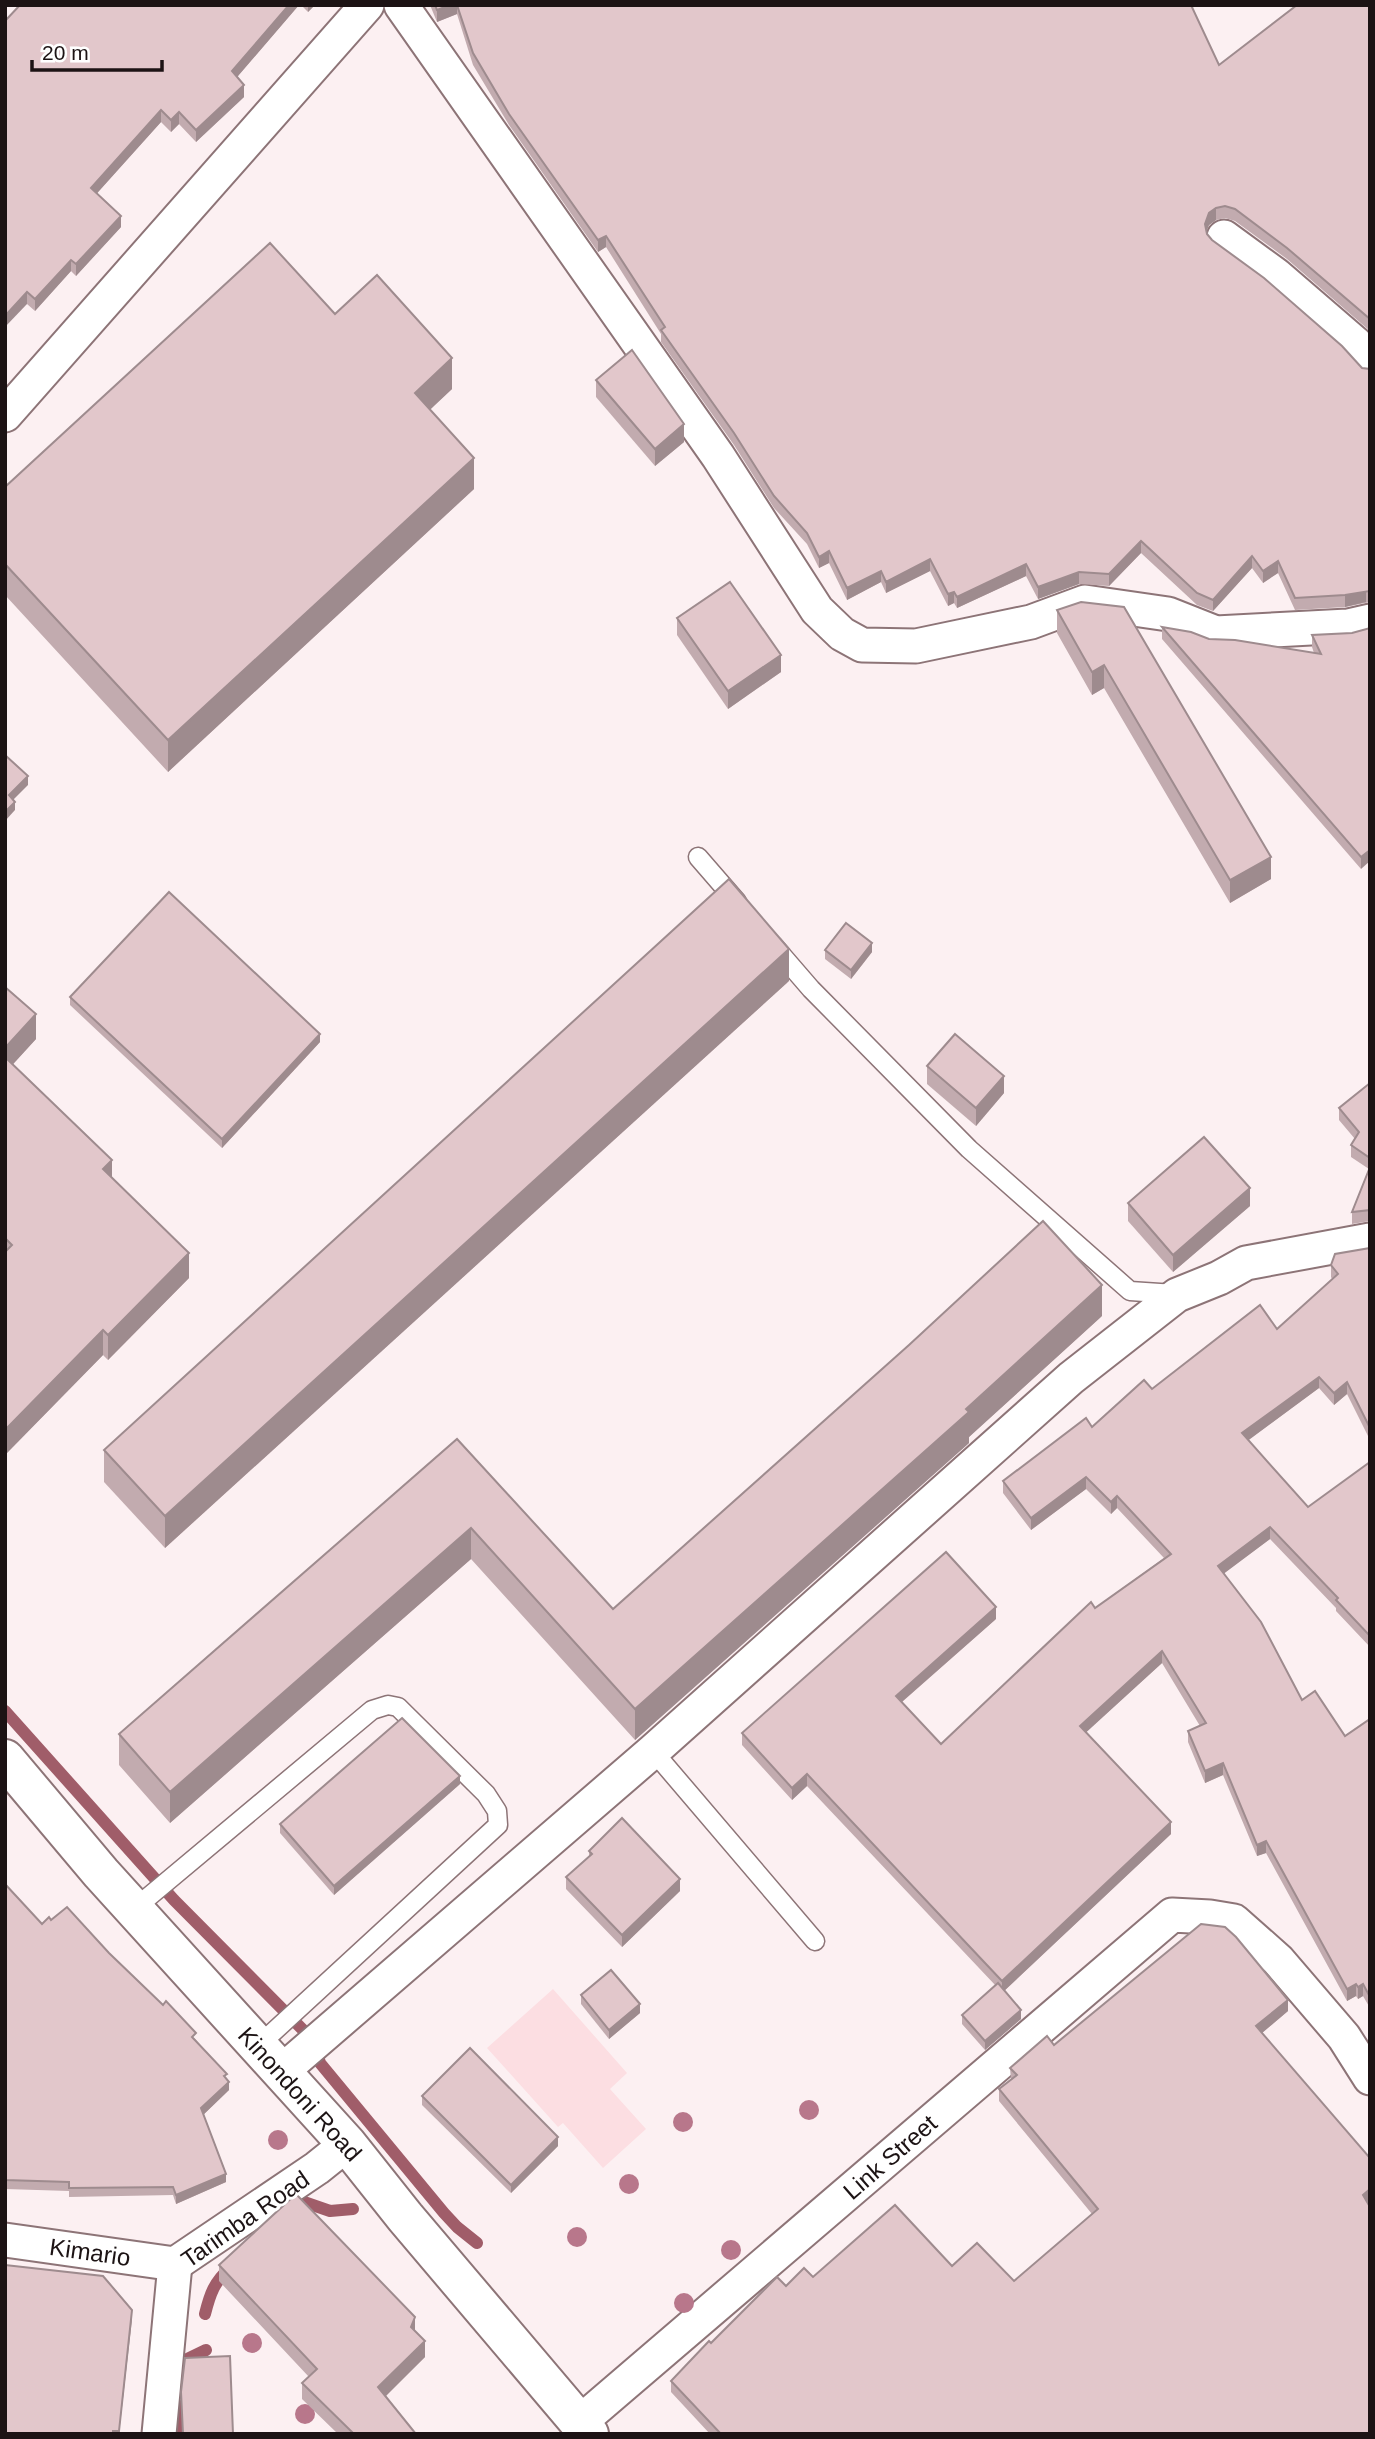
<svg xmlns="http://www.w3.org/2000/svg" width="1375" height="2439" font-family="Arial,sans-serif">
  <rect width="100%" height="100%" fill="#fcf0f2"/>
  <polygon fill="#fcdee2" points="553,1989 627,2073 610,2089 646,2129 603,2168 563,2123 558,2127 487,2048"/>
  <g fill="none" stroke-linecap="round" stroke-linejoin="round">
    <g stroke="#a05d69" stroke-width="12">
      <polyline points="5,1711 174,1900 314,2041 320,2063 444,2213 457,2227 477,2243"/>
      <polyline points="293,2212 304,2202 330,2211 353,2209"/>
      <path d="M205 2314C210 2294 214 2282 230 2268"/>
      <polyline points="175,2372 175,2365 206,2350"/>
      <polyline points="176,2404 177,2434"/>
    </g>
    <defs>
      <g id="service">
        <polyline points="698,857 737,902"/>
        <polyline points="773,945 811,989 969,1149 1130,1291 1175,1294"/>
        <polyline points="653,1751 815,1941"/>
        <polyline points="134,1909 372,1710 388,1705 398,1707 486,1794 497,1811 498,1825 258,2046"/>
      </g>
      <g id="minor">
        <polyline points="401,5 718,456 817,610 842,634 862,645 916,646 1031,622 1085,602 1168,614 1216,633 1348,626 1370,621"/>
        <polyline points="1224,237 1276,275 1356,344 1370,362"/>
        <polyline points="5,415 367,5"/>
        <polyline points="281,2072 653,1751 1071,1378 1177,1295 1219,1278 1246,1263 1370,1240"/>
        <polyline points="5,2240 175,2264"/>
        <polyline points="175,2264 317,2168 347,2144"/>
        <polyline points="579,2423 1172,1915 1210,1917 1234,1921 1278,1960 1344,2037 1370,2078"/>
        <polyline points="159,2434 175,2264"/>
      </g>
      <polyline id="tertiary" points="5,1759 101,1873 347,2144 405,2217 589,2434"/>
    </defs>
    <use href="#service" stroke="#8d7477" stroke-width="21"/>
    <use href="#minor" stroke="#8d7477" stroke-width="37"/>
    <use href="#tertiary" stroke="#8d7477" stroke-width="42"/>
    <use href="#service" stroke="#fff" stroke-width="18"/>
    <use href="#minor" stroke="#fff" stroke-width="33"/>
    <use href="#tertiary" stroke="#fff" stroke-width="38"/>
  </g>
  <g fill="#b8778b">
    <circle cx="809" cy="2110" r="10"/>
    <circle cx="683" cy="2122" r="10"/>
    <circle cx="278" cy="2140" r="10"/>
    <circle cx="629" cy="2184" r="10"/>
    <circle cx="577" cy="2237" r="10"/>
    <circle cx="731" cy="2250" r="10"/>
    <circle cx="684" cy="2303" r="10"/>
    <circle cx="252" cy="2343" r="10"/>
    <circle cx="305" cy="2414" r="10"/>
  </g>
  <g fill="#c2abaf">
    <polygon points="20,5 299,5 237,77 244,97 196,142 179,124 171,132 161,122 97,193 121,227 76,276 71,271 35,311 27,304"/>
    <polygon points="301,5 315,5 308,12"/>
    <polygon points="430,5 1197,5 1192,8 1219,65 1370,5 1370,331 1287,259 1235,221 1225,218 1216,220 1209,225 1206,232 1212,240 1362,368 1370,369 1370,602 1345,607 1295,610 1278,573 1263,583 1252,568 1213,611 1197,605 1141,553 1109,586 1079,584 1038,599 1026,576 957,608 954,603 948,606 930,571 886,593 881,582 847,600 829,563 819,568 807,544 774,508 734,445 661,342 661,334 606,247 598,252 509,125 473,65 457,14 437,22"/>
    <polygon points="335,314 452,389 430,409 474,489 168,772 5,595 5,487"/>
    <polygon points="596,380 684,442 655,466 596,397"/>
    <polygon points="1081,602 1271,879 1230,903 1104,688 1092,695 1057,633 1057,610"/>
    <polygon points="677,618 781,672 728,709 677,635"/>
    <polygon points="1162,627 1209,639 1314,653 1312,647 1312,635 1352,633 1370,628 1361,869 1162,639"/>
    <polygon points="825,950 872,952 851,979 825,959"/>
    <polygon points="789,981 165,1548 104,1482 104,1450"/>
    <polygon points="5,987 36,1039 13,1064 112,1177 189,1278 108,1360 103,1355 5,1455"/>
    <polygon points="70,997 320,1042 222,1148 70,1005"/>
    <polygon points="927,1066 1004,1093 976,1126 927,1084"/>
    <polygon points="1370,1083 1370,1221 1352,1224 1352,1212 1369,1169 1351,1157 1351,1145 1355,1139 1339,1120 1339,1108"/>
    <polygon points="1128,1203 1250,1206 1173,1272 1128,1221"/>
    <polygon points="1370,1248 1370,1440 1347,1394 1334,1405 1319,1388 1248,1440 1308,1507 1370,1462 1370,1647 1336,1611 1336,1608 1270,1539 1224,1573 1302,1700 1345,1736 1370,1719 1370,2008 1363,1996 1358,1999 1356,1996 1347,2001 1266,1853 1257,1856 1223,1775 1205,1783 1188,1742 1188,1731 1200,1726 1162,1663 1086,1732 1171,1834 1004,1991 1021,2019 985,2050 962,2024 962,2015 996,1986 807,1786 792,1800 742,1745 742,1733 996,1619 902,1702 941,1744 1095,1608 1164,1558 1117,1508 1111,1514 1086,1489 1031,1530 1003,1493 1003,1481 1092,1427 1152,1389 1277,1329 1332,1279 1331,1277 1331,1265"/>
    <polygon points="1102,1316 969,1437 969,1443 635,1740 471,1559 170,1823 119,1765 119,1734 457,1439 613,1609"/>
    <polygon points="460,1784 334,1895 280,1833 280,1824"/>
    <polygon points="589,1851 680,1891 622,1947 566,1889 566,1877 589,1857"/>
    <polygon points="5,1884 42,1924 51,1920 109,1953 196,2040 227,2079 229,2090 203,2115 226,2182 176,2204 173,2195 69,2197 69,2191 5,2189"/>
    <polygon points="581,1995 640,2013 609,2039 581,2004"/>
    <polygon points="1288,2011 1262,2033 1367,2203 1370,2434 710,2434 671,2392 671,2381 711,2343 786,2286 813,2277 952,2266 1014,2281 1092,2214 999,2101 999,2089 1011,2080 1010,2068 1054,2045"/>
    <polygon points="422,2096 558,2146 511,2193 422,2105"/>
    <polygon points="219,2265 415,2332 425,2357 385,2396 416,2434 338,2434 302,2399 302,2383 309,2377 219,2281"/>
  </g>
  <g fill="#9e8b8e">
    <polygon points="289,5 299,5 232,83 232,71"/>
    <polygon points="308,5 315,5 308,12"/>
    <polygon points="450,5 457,5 457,14 437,22 437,10"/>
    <polygon points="244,85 244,97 196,142 196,130"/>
    <polygon points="161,110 161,122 91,200 91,188"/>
    <polygon points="179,112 179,124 171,132 171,120"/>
    <polygon points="1216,208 1216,220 1209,225 1205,236 1205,224 1209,213"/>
    <polygon points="121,216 121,227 76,276 76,264"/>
    <polygon points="606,236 606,247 598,252 598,240"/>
    <polygon points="71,260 71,271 35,311 35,299"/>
    <polygon points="27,292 27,304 5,327 5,316"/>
    <polygon points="452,358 452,389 415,424 415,393"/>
    <polygon points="684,424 684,442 655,466 655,449"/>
    <polygon points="474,458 474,489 168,772 168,740"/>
    <polygon points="1141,541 1141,553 1109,586 1109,574"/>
    <polygon points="829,551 829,563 819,568 819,557"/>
    <polygon points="1252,556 1252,568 1213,611 1213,600"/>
    <polygon points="930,559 930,571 886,593 886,582"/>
    <polygon points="1278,561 1278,573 1263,583 1263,571"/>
    <polygon points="1026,564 1026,576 957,608 957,597"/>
    <polygon points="881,571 881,582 847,600 847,588"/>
    <polygon points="1079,572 1079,584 1038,599 1038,587"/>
    <polygon points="1366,590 1366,602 1345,607 1345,595"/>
    <polygon points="954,592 954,603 948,606 948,594"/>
    <polygon points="781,655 781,672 728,709 728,691"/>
    <polygon points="1104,665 1104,688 1092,695 1092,672"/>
    <polygon points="28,776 28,785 9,804 9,795"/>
    <polygon points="15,802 15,810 5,821 5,812"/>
    <polygon points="1370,850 1370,861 1361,869 1361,857"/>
    <polygon points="1271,857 1271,879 1230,903 1230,880"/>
    <polygon points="872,943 872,952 851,979 851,970"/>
    <polygon points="789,949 789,981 165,1548 165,1516"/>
    <polygon points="36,1014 36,1039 5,1073 5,1048"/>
    <polygon points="320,1034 320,1042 222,1148 222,1139"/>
    <polygon points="1004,1076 1004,1093 976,1126 976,1108"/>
    <polygon points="112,1160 112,1185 103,1169"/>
    <polygon points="1250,1188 1250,1206 1173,1272 1173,1255"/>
    <polygon points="189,1253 189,1278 108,1360 108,1335"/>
    <polygon points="1102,1285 1102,1316 969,1437 969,1443 635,1740 635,1709"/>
    <polygon points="103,1330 103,1355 5,1455 5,1430"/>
    <polygon points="1319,1377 1319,1388 1242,1445 1242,1433"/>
    <polygon points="1347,1382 1347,1394 1334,1405 1334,1393"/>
    <polygon points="1086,1477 1086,1489 1031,1530 1031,1518"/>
    <polygon points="1117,1496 1117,1508 1111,1514 1111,1502"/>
    <polygon points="1270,1527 1270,1539 1218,1578 1218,1566"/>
    <polygon points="471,1528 471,1559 170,1823 170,1792"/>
    <polygon points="996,1607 996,1619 896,1707 896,1696"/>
    <polygon points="1162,1651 1162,1663 1080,1738 1080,1726"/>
    <polygon points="1223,1763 1223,1775 1205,1783 1205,1771"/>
    <polygon points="807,1774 807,1786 792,1800 792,1788"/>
    <polygon points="460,1776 460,1784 334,1895 334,1886"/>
    <polygon points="1171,1822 1171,1834 1002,1993 1002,1981"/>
    <polygon points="1266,1841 1266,1853 1257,1856 1257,1845"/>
    <polygon points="680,1879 680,1891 622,1947 622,1935"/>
    <polygon points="1356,1984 1356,1996 1347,2001 1347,1989"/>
    <polygon points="1363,1984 1363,1996 1358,1999 1358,1987"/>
    <polygon points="1288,2000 1288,2011 1256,2038 1256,2026"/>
    <polygon points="640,2004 640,2013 609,2039 609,2030"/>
    <polygon points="1021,2010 1021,2019 985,2050 985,2041"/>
    <polygon points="229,2082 229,2090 201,2117 201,2108"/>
    <polygon points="558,2137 558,2146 511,2193 511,2185"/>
    <polygon points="226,2174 226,2182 176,2204 176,2195"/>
    <polygon points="1370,2189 1370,2201 1363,2207 1363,2195"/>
    <polygon points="132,2310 132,2319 119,2434 119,2431"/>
    <polygon points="415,2317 415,2333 411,2327"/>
    <polygon points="425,2341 425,2357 378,2404 378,2387"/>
  </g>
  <g fill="#e2c7cb" stroke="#9e8b8e" stroke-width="2">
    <polygon points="20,5 289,5 232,71 244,85 196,130 179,112 171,120 161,110 91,188 121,216 76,264 71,260 35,299 27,292 5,316 5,21"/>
    <polygon points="435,5 450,5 437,10"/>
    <polygon points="457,5 1191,5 1219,65 1297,5 1370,5 1370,319 1287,248 1235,209 1225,206 1216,208 1209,213 1205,224 1207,234 1212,240 1264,278 1342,346 1362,368 1370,369 1370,591 1345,595 1295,598 1278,561 1263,571 1252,556 1213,600 1197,593 1141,541 1109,574 1079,572 1038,587 1026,564 957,597 954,592 948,594 930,559 886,582 881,571 847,588 829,551 819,557 807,533 774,496 734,433 661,330 665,327 606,236 598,240 509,114 473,53"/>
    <polygon points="270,243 335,314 377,275 452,358 415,393 474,458 168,740 5,564 5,487"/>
    <polygon points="632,350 684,424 655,449 596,380"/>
    <polygon points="730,582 781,655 728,691 677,618"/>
    <polygon points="1081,602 1124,607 1271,857 1230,880 1104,665 1092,672 1057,610"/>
    <polygon points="1162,627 1191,632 1209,639 1235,640 1321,654 1312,635 1352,633 1370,628 1370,850 1361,857"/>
    <polygon points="5,755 28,776 9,795 15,802 5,812"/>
    <polygon points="729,879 789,949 165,1516 104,1450"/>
    <polygon points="169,892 320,1034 222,1139 70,997"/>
    <polygon points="846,923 872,943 851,970 825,950"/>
    <polygon points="5,987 36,1014 5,1048"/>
    <polygon points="955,1034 1004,1076 976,1108 927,1066"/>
    <polygon points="5,1057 112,1160 103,1169 189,1253 108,1335 103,1330 5,1430 5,1252 12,1245 5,1238"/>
    <polygon points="1370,1083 1370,1158 1351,1145 1359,1132 1339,1108"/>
    <polygon points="1204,1137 1250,1188 1173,1255 1128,1203"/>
    <polygon points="1370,1167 1370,1210 1352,1212"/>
    <polygon points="1043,1221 1102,1285 966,1409 969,1412 635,1709 471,1528 170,1792 119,1734 457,1439 613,1609 909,1345"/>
    <polygon points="1370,1248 1370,1428 1347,1382 1334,1393 1319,1377 1242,1433 1308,1507 1370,1462 1370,1636 1336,1600 1338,1598 1270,1527 1218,1566 1261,1622 1302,1700 1315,1691 1345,1736 1370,1719 1370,1997 1363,1984 1358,1987 1356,1984 1347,1989 1266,1841 1257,1845 1223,1763 1205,1771 1188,1731 1206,1723 1162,1651 1080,1726 1171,1822 1002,1981 807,1774 792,1788 742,1733 946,1552 996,1607 896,1696 941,1744 1091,1602 1095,1608 1171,1554 1117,1496 1111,1502 1086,1477 1031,1518 1003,1481 1086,1418 1092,1427 1144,1380 1152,1389 1260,1305 1277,1329 1338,1274 1331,1265 1335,1254"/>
    <polygon points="402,1718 460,1776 334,1886 280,1824"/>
    <polygon points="622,1818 680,1879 622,1935 566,1877 592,1854 589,1851"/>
    <polygon points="5,1884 42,1924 49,1917 51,1920 67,1907 109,1953 163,2005 166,2001 196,2033 192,2037 227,2074 224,2076 229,2082 201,2108 226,2174 176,2195 173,2187 69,2188 69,2182 5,2180"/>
    <polygon points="1201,1924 1225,1927 1236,1937 1288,2000 1256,2026 1370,2158 1370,2189 1363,2195 1370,2207 1370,2434 721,2434 671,2381 709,2341 711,2343 777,2277 786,2286 804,2268 813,2277 895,2205 952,2266 977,2243 1014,2281 1098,2209 999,2089 1017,2075 1010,2068 1047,2036 1054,2045"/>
    <polygon points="611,1970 640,2004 609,2030 581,1995"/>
    <polygon points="998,1983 1021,2010 985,2041 962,2015"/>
    <polygon points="470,2048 558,2137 511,2185 422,2096"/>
    <polygon points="296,2194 415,2317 411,2327 425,2341 378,2387 416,2434 354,2434 302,2383 317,2369 219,2265"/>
    <polygon points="5,2265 103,2276 132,2310 119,2431 113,2431 113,2434 5,2434"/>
    <polygon points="230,2356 233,2434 183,2434 181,2392 185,2358"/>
  </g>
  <g text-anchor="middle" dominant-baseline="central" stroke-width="6" stroke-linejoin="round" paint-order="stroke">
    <g font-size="24" fill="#1c1314" stroke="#fff">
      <text transform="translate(300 2094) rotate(48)">Kinondoni Road</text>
      <text transform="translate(890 2157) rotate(-41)">Link Street</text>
      <text transform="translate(245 2219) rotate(-35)">Tarimba Road</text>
      <text transform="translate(90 2252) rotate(8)">Kimario</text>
    </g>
  </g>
  <rect width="1375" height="2439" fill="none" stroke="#1c1314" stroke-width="14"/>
  <path d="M32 60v10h130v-10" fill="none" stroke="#1c1314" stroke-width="3.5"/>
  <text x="42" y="60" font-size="21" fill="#1c1314" stroke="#ffffff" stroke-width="5" paint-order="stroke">20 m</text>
</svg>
